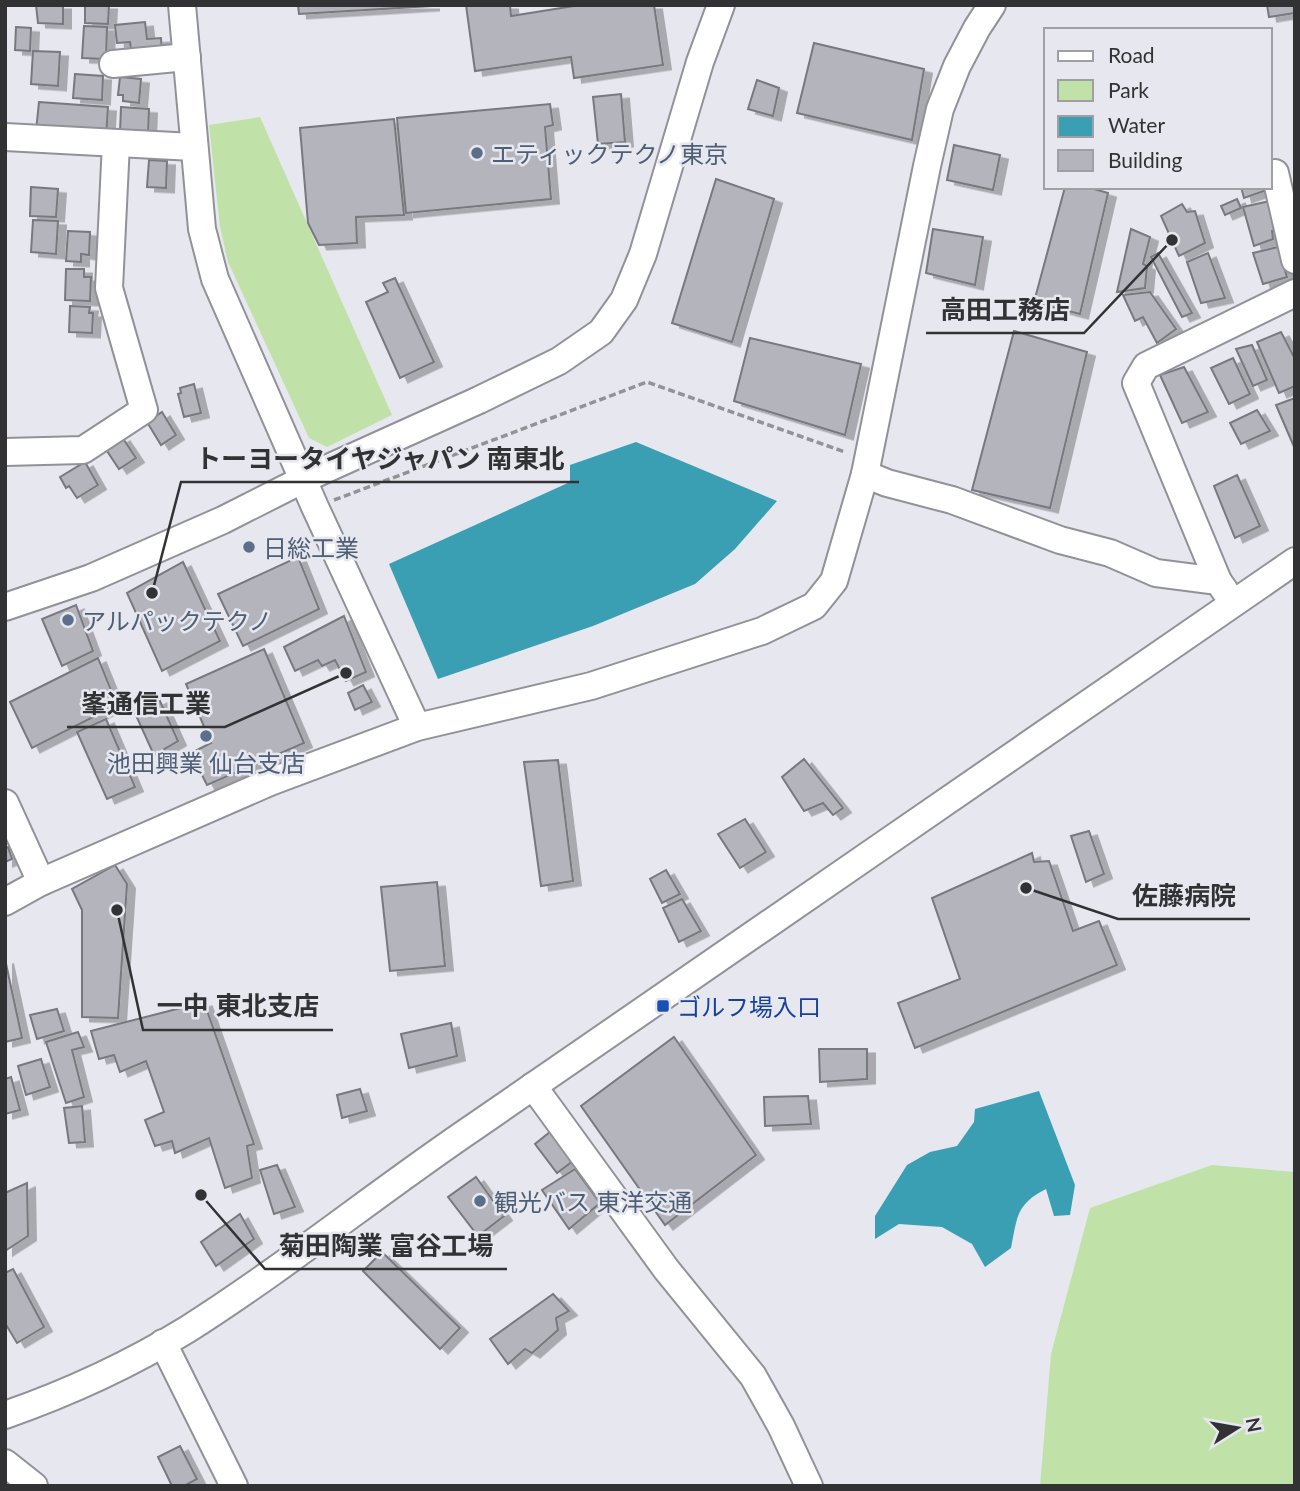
<svg xmlns="http://www.w3.org/2000/svg" width="1300" height="1491" font-family="Lato,'Noto Sans JP',sans-serif">
  <defs>
    <filter id="shadow"><feDropShadow dx="8" dy="4.5" stdDeviation="0" flood-color="#0004"/></filter>
  </defs>
  <rect width="100%" height="100%" fill="#e7e7ef"/>
  <g fill="#c0e2a8">
    <polygon points="260,117 392,415 327,447 309,438 228,262 220,227 209,125"/>
    <polygon points="1212,1165 1295,1172 1295,1486 1040,1486 1051,1354 1090,1208"/>
  </g>
  <g fill="#3b9fb3">
    <polygon points="636,442 777,501 735,549 695,584 593,626 438,679 389,564 570,482 570,465"/>
    <path d="M1039 1091 1075 1185 1070 1215 1054 1216 1046 1189C1016 1204 1017 1218 1011 1248L985 1267 972 1244 942 1227 899 1224 875 1239V1216L907 1165 930 1152 957 1146 974 1122 975 1109Z"/>
  </g>
  <g fill="#b4b5bc" stroke="#78787f" stroke-width="2" filter="url(#shadow)">
    <polygon points="36,5 63,5 63,24 38,23"/>
    <polygon points="85,5 109,5 108,24 85,23"/>
    <polygon points="298,5 431,5 431,6 299,14"/>
    <polygon points="466,5 510,5 511,16 580,5 654,5 663,65 574,78 571,57 475,71"/>
    <polygon points="1267,5 1295,5 1295,13 1269,17"/>
    <polygon points="145,22 147,39 161,38 162,54 132,57 130,42 117,43 115,25"/>
    <polygon points="84,26 107,27 106,59 82,58"/>
    <polygon points="16,27 31,28 30,51 15,50"/>
    <polygon points="814,43 924,69 912,140 797,113"/>
    <polygon points="33,51 60,52 58,86 31,84"/>
    <polygon points="75,74 103,76 102,100 73,98"/>
    <polygon points="120,77 141,79 139,103 123,101 123,95 118,95"/>
    <polygon points="757,80 779,88 773,116 748,109"/>
    <polygon points="621,94 625,142 598,144 593,97"/>
    <polygon points="39,102 108,107 106,137 36,131"/>
    <polygon points="550,104 553,125 545,127 551,199 406,213 397,118"/>
    <polygon points="121,107 149,109 148,134 120,132"/>
    <polygon points="394,119 404,215 356,217 357,243 319,245 308,223 300,128"/>
    <polygon points="954,145 1000,155 993,190 947,180"/>
    <polygon points="149,160 167,161 166,188 147,187"/>
    <polygon points="716,179 774,199 732,342 672,323"/>
    <polygon points="31,187 58,189 56,217 30,216"/>
    <polygon points="1065,187 1087,187 1108,193 1080,314 1034,302"/>
    <polygon points="1241,187 1266,187 1267,190 1244,198"/>
    <polygon points="1237,199 1241,208 1225,215 1221,206"/>
    <polygon points="1270,201 1279,229 1272,231 1273,239 1254,246 1243,207"/>
    <polygon points="1182,204 1187,212 1195,211 1205,243 1179,256 1161,216"/>
    <polygon points="33,220 58,221 56,254 31,252"/>
    <polygon points="933,229 983,237 975,285 926,273"/>
    <polygon points="1131,229 1150,237 1143,264 1147,266 1145,288 1117,292"/>
    <polygon points="68,231 90,232 89,255 81,254 81,262 66,261"/>
    <polygon points="1278,247 1287,277 1263,284 1253,253"/>
    <polygon points="1158,253 1192,313 1182,317 1151,257"/>
    <polygon points="1208,253 1225,298 1201,303 1187,262"/>
    <polygon points="66,269 84,269 84,277 91,277 90,301 65,300"/>
    <polygon points="395,278 434,362 400,378 366,302 388,292 383,283"/>
    <polygon points="1150,292 1176,329 1157,343 1143,317 1135,321 1123,295"/>
    <polygon points="70,306 90,307 89,313 93,313 92,333 69,332"/>
    <polygon points="1014,331 1087,352 1050,508 972,490"/>
    <polygon points="1281,332 1295,359 1295,386 1279,393 1257,342"/>
    <polygon points="750,338 861,364 845,435 734,401"/>
    <polygon points="1252,345 1267,380 1253,386 1236,349"/>
    <polygon points="1233,358 1250,394 1229,404 1211,368"/>
    <polygon points="1184,367 1208,412 1182,423 1160,375"/>
    <polygon points="194,384 201,413 184,417 178,394 181,393 180,388"/>
    <polygon points="1295,398 1295,449 1276,405"/>
    <polygon points="1257,410 1270,431 1241,444 1230,423"/>
    <polygon points="162,412 176,435 161,445 147,422"/>
    <polygon points="122,437 136,458 119,469 105,448"/>
    <polygon points="85,462 98,485 77,498 69,486 66,488 60,477"/>
    <polygon points="1237,475 1260,526 1235,538 1214,486"/>
    <polygon points="298,557 319,609 243,646 218,594"/>
    <polygon points="183,562 220,641 162,671 127,593"/>
    <polygon points="76,605 93,651 62,666 42,619"/>
    <polygon points="344,616 366,672 346,681 335,660 322,666 318,660 295,671 284,647"/>
    <polygon points="264,649 304,743 207,785 191,753 211,743 186,684"/>
    <polygon points="98,658 117,705 32,748 10,702"/>
    <polygon points="363,685 372,702 355,710 348,693"/>
    <polygon points="159,699 178,741 154,755 134,711"/>
    <polygon points="106,719 135,787 107,799 77,732"/>
    <polygon points="804,759 843,808 833,815 823,803 804,811 782,777"/>
    <polygon points="558,760 573,881 541,886 524,762"/>
    <polygon points="745,819 766,852 740,868 718,834"/>
    <polygon points="1089,831 1104,874 1086,882 1071,836"/>
    <polygon points="8,847 12,859 5,862 5,849"/>
    <polygon points="1032,853 1034,862 1049,861 1073,931 1099,921 1117,965 915,1048 898,1003 960,979 932,898"/>
    <polygon points="115,865 127,884 118,1018 82,1017 82,910 72,889"/>
    <polygon points="666,870 680,894 662,903 650,879"/>
    <polygon points="437,882 445,966 390,971 381,887"/>
    <polygon points="682,899 701,931 679,942 663,908"/>
    <polygon points="5,959 22,1038 5,1042"/>
    <polygon points="204,1002 254,1144 247,1146 252,1178 225,1188 209,1138 175,1153 172,1141 155,1146 145,1120 164,1112 146,1061 120,1072 114,1055 99,1059 91,1031"/>
    <polygon points="57,1009 64,1031 37,1039 30,1015"/>
    <polygon points="451,1023 457,1056 409,1068 401,1034"/>
    <polygon points="78,1032 84,1047 72,1050 84,1097 66,1103 46,1042"/>
    <polygon points="674,1037 756,1155 665,1225 581,1106"/>
    <polygon points="819,1049 867,1049 867,1079 820,1082"/>
    <polygon points="41,1059 50,1087 26,1095 18,1066"/>
    <polygon points="11,1077 20,1110 5,1114 5,1079"/>
    <polygon points="360,1089 367,1111 342,1118 337,1095"/>
    <polygon points="808,1096 811,1124 765,1126 764,1097"/>
    <polygon points="82,1106 85,1142 69,1143 64,1108"/>
    <polygon points="550,1132 573,1161 557,1173 535,1144"/>
    <polygon points="277,1165 295,1207 274,1214 260,1170"/>
    <polygon points="575,1169 600,1203 569,1229 542,1190"/>
    <polygon points="476,1177 504,1216 478,1236 448,1197"/>
    <polygon points="27,1183 28,1236 5,1251 5,1193"/>
    <polygon points="240,1214 254,1239 216,1266 201,1242"/>
    <polygon points="382,1252 460,1328 440,1349 363,1271"/>
    <polygon points="13,1269 44,1327 17,1343 5,1323 5,1273"/>
    <polygon points="553,1294 569,1311 556,1318 558,1330 532,1353 525,1349 508,1364 490,1339"/>
    <polygon points="180,1446 197,1479 184,1486 172,1486 158,1457"/>
  </g>
  <g fill="none" stroke-linecap="round" stroke-linejoin="round">
    <defs>
      <g id="minor">
        <polyline points="182,5 202,229 215,279 315,507 417,727"/>
        <polyline points="113,64 187,57"/>
        <polyline points="5,137 193,147"/>
        <polyline points="1275,173 1295,260"/>
        <polyline points="5,452 83,450 144,410 109,288 116,143"/>
        <polyline points="865,474 887,483 952,500 1060,540 1110,553 1156,573 1218,581 1225,591"/>
        <polyline points="1218,581 1136,383 1146,366 1295,293"/>
        <polyline points="5,607 91,578 223,520 304,479 479,400 559,361 601,332 624,300 643,254 700,62 721,5"/>
        <polyline points="5,803 41,882"/>
        <polyline points="5,902 41,882 270,782 417,727 591,686 762,631 814,606 834,581 865,474 927,166 940,109 957,66 977,28 992,5"/>
        <polyline points="533,1086 666,1269 753,1376 781,1426 809,1486"/>
        <polyline points="163,1343 234,1486"/>
        <path d="M5 1415C68 1393 131 1364 188 1329 287 1266 378 1192 474 1127 748 939 1021 749 1295 561"/>
        <polyline points="5,1463 34,1486"/>
      </g>
    </defs>
    <use href="#minor" stroke="#919198" stroke-width="30"/>
    <polyline stroke="#929297" stroke-width="3.5" stroke-dasharray="7 3.5" stroke-linecap="butt" points="334,500 647,382 845,452"/>
    <use href="#minor" stroke="#fff" stroke-width="26"/>
  </g>
  <g fill="#5c6f8a" stroke="#e7e7ef" stroke-width="2.5">
    <circle cx="477" cy="153" r="7"/>
    <circle cx="249" cy="547" r="7"/>
    <circle cx="68" cy="620" r="7"/>
    <circle cx="206" cy="736" r="7"/>
    <circle cx="480" cy="1201" r="7"/>
  </g>
  <rect fill="#1a4fb4" stroke="#e7e7ef" stroke-width="2.5" x="656" y="999" width="14" height="14" rx="3.5"/>
  <g text-anchor="middle" dominant-baseline="central" stroke-width="5" stroke-linejoin="round" paint-order="stroke">
    <g font-size="24" fill="#4e5e75" stroke="#e7e7ef" text-anchor="start">
      <text x="491" y="153">エティックテクノ東京</text>
      <text x="263" y="547">日総工業</text>
      <text x="82" y="620">アルパックテクノ</text>
      <text x="206" y="762" text-anchor="middle">池田興業 仙台支店</text>
      <text x="494" y="1201">観光バス 東洋交通</text>
    </g>
    <g font-size="24" fill="#164399" stroke="#e7e7ef" text-anchor="start">
      <text x="677" y="1006">ゴルフ場入口</text>
    </g>
  </g>
  <path fill="none" stroke="#323234" stroke-width="2.5" d="M1172 240L1084 333H926M152 593L181 482H579M346 673L225 727H67M1026 888L1118 919H1250M117 910L143 1030H333M201 1195L265 1269H507"/>
  <g fill="#323234" stroke="#e7e7ef" stroke-width="2.5">
    <circle cx="1172" cy="240" r="7"/>
    <circle cx="152" cy="593" r="7"/>
    <circle cx="346" cy="673" r="7"/>
    <circle cx="1026" cy="888" r="7"/>
    <circle cx="117" cy="910" r="7"/>
    <circle cx="201" cy="1195" r="7"/>
  </g>
  <g font-size="26" text-anchor="middle" font-weight="bold" fill="#323234" stroke="#e7e7ef" stroke-width="5" stroke-linejoin="round" paint-order="stroke">
    <text x="1005" y="319">高田工務店</text>
    <text x="380" y="468">トーヨータイヤジャパン 南東北</text>
    <text x="146" y="713">峯通信工業</text>
    <text x="1184" y="905">佐藤病院</text>
    <text x="238" y="1015">一中 東北支店</text>
    <text x="386" y="1255">菊田陶業 富谷工場</text>
  </g>
  <rect width="1300" height="1491" fill="none" stroke="#323234" stroke-width="14"/>
  <rect x="1044" y="28" width="228" height="161" fill="#e7e7ef" stroke="#9f9fa4" stroke-width="2"/>
  <rect x="1058" y="51" width="35" height="10" fill="#ffffff" stroke="#9f9fa4" stroke-width="2"/>
  <text x="1108" y="63" font-size="21" fill="#323234">Road</text>
  <rect x="1058" y="80" width="35" height="21" fill="#c0e2a8" stroke="#9f9fa4" stroke-width="2"/>
  <text x="1108" y="98" font-size="21" fill="#323234">Park</text>
  <rect x="1058" y="116" width="35" height="21" fill="#3b9fb3" stroke="#9f9fa4" stroke-width="2"/>
  <text x="1108" y="133" font-size="21" fill="#323234">Water</text>
  <rect x="1058" y="150" width="35" height="21" fill="#b4b5bc" stroke="#9f9fa4" stroke-width="2"/>
  <text x="1108" y="168" font-size="21" fill="#323234">Building</text>
  <g transform="translate(1237 1428) rotate(79)" stroke="#e7e7ef" stroke-width="5" paint-order="stroke">
  <path d="M0-5L12 26L0 18L-12 26Z" fill="#323234"/>
  <text y="-10" font-size="19" font-weight="bold" text-anchor="middle" fill="#323234">N</text>
  </g>
</svg>
